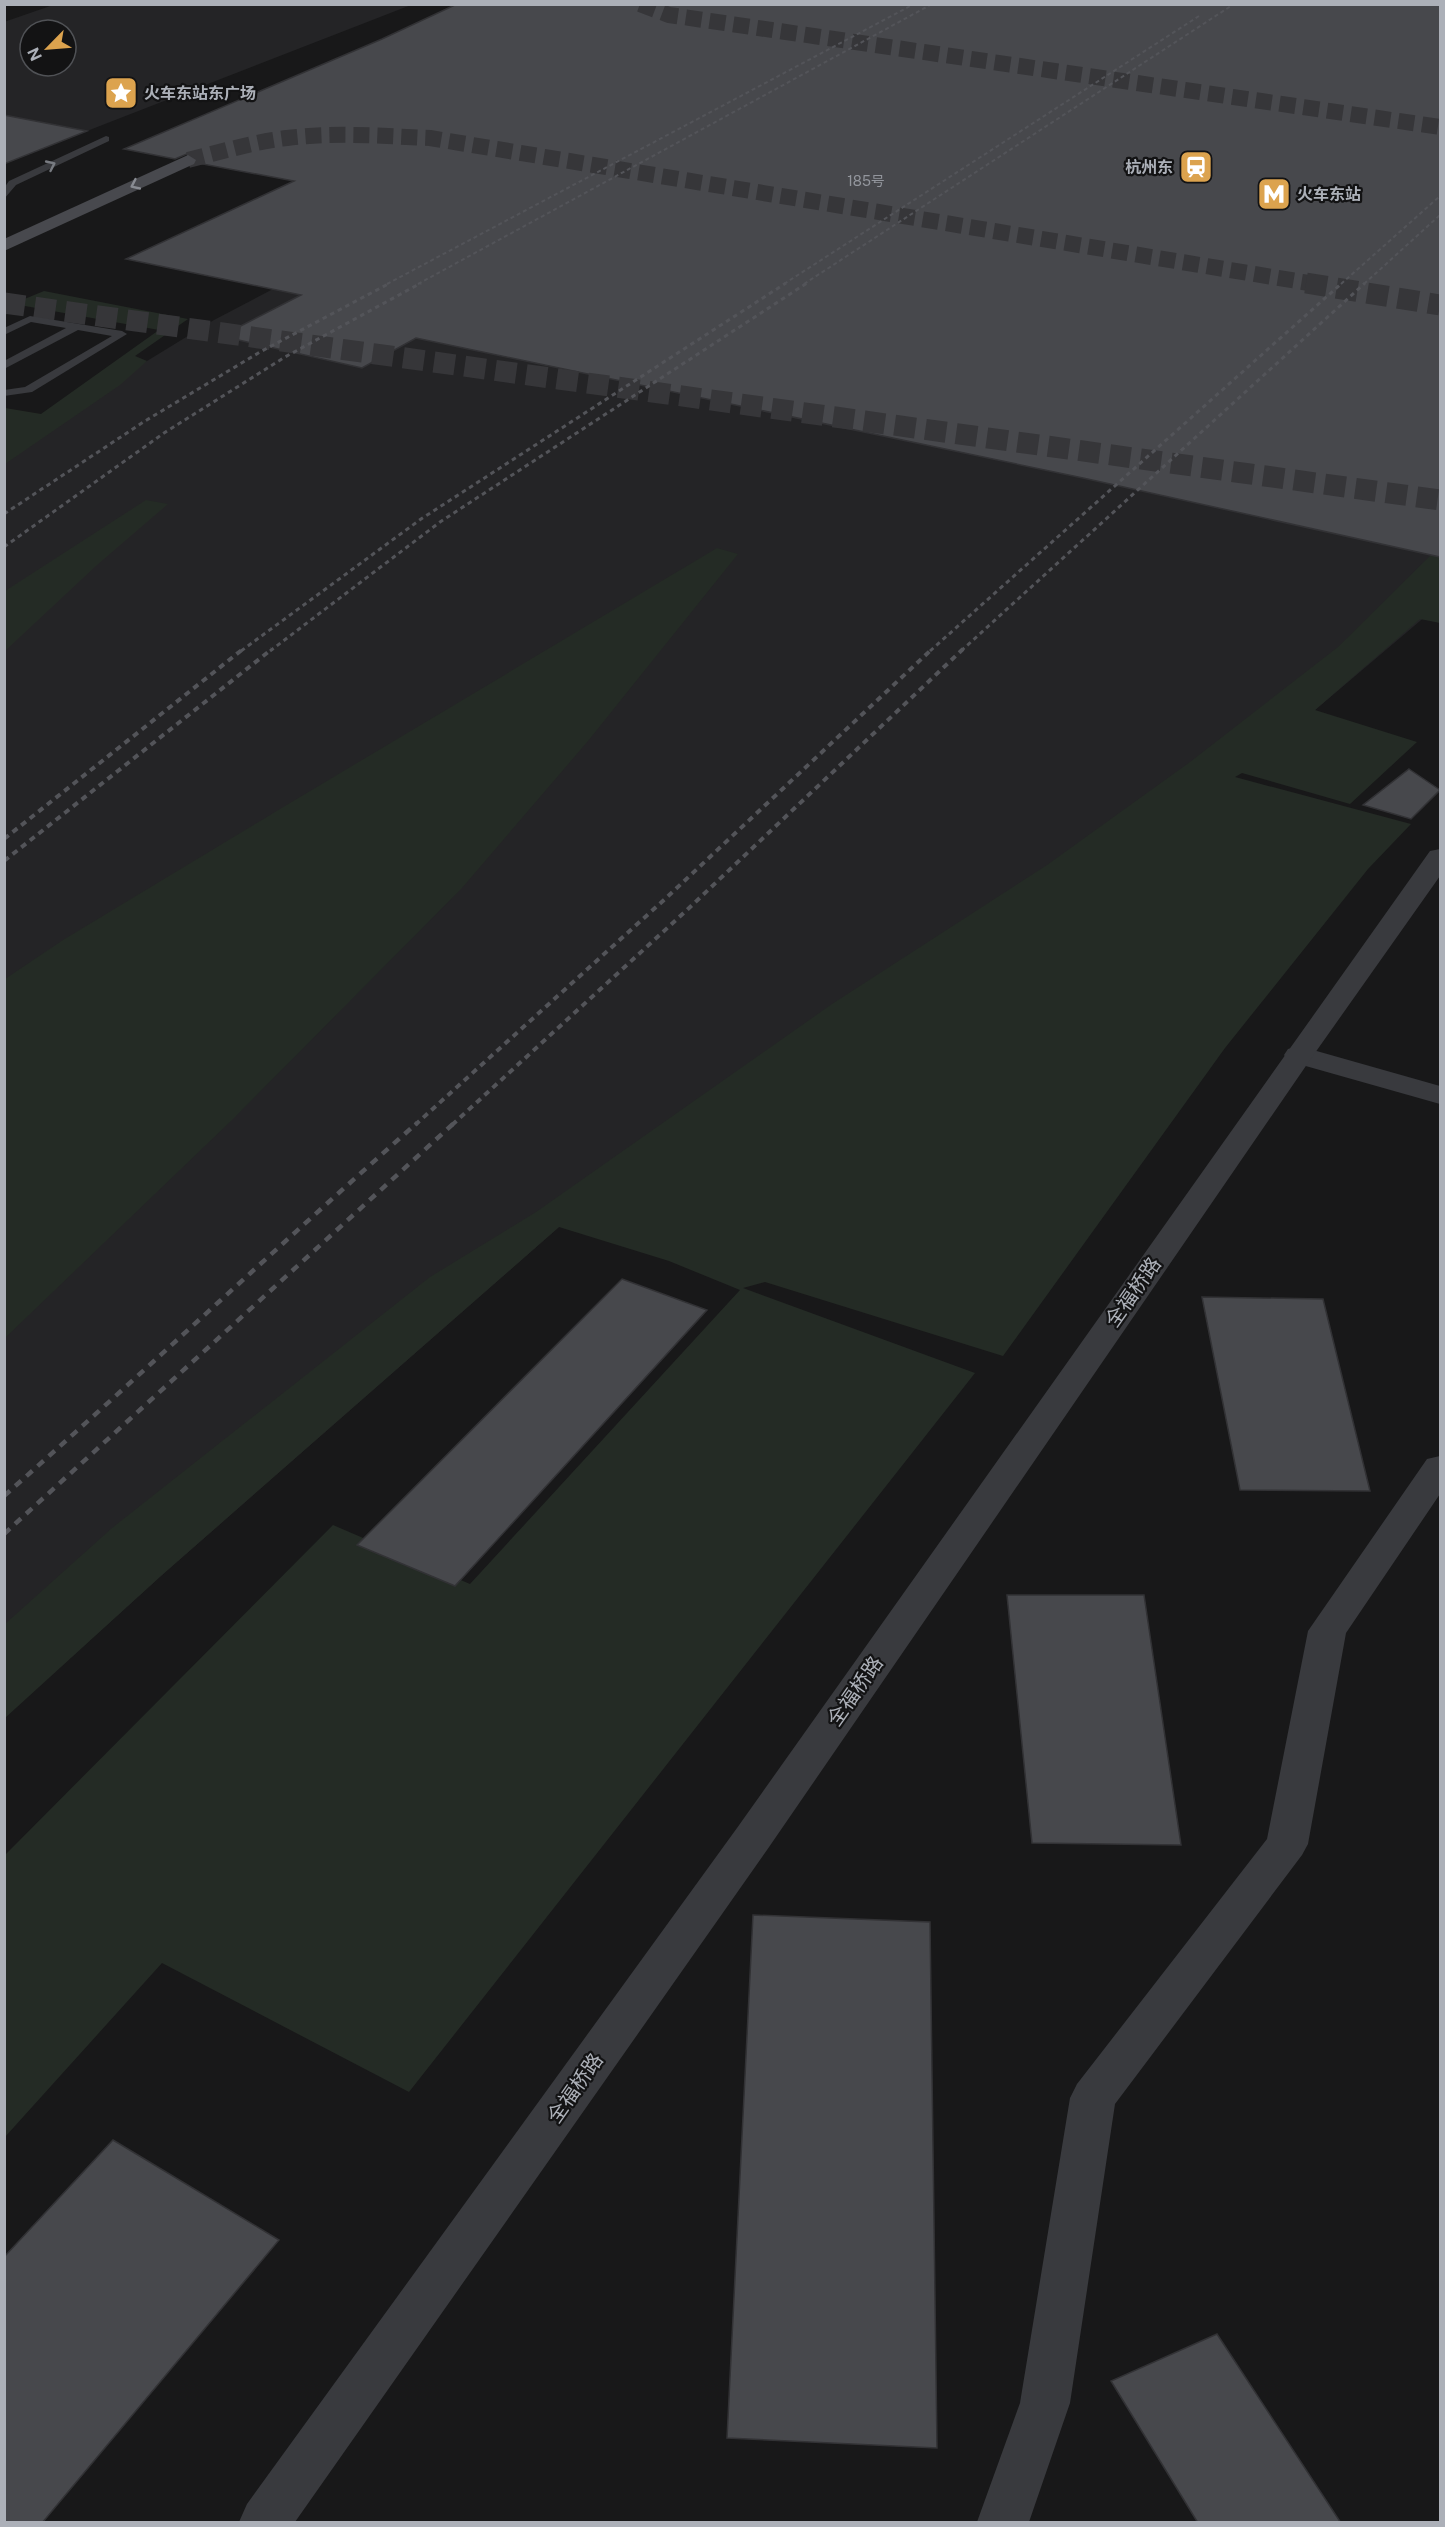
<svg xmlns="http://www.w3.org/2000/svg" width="1445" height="2527" font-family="'Public Sans','Noto Sans SC',sans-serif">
  <rect width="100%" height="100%" fill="#181819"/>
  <g fill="#242426" fill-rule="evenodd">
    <path d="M56 4 411 5 87 131 5 116 4 22ZM30 30H66V66H30Z"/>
    <polygon points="812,5 1440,5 1440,604 1242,772 559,1227 162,1575 5,1717 5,438 147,361 214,320"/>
  </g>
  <g fill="#242b25">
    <polygon points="44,291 188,319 135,356 147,361 120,385 5,464 5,408 41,414 159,330 25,306 5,315 5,307"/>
    <polygon points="146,500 168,504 97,565 5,651 5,591"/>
    <polygon points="717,548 738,554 588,741 462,888 232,1120 5,1338 5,979 63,940 280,809"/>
    <polygon points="1431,555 1440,557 1440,623 1420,619 1315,710 1417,742 1350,804 1242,773 1235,777 1411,824 1368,869 1225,1048 1003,1356 765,1282 743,1288 975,1373 409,2092 162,1963 5,2137 5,1855 333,1525 470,1584 740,1290 669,1261 559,1227 162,1575 5,1718 5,1624 112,1528 430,1277 536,1212 832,1004 1047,865 1190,762 1338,647"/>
  </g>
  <g fill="#47484c" stroke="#323235" stroke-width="1.5">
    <polygon points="457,4 1440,4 1440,557 1083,478 416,338 362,368 221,336 301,295 126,259 294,181 197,163 197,158 189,153 175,159 124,149 382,39"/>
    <polygon points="4,115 87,131 4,164"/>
    <polygon points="1409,769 1440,790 1411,819 1363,805"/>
    <polygon points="622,1279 707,1310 455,1586 357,1545"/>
    <polygon points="1202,1297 1323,1299 1370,1491 1240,1490"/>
    <polygon points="1007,1595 1144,1595 1181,1845 1032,1843"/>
    <polygon points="753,1915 930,1922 937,2448 727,2438"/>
    <polygon points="113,2140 279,2240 42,2523 4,2523 4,2257"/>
    <polygon points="1217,2334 1341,2523 1198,2523 1111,2381"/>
  </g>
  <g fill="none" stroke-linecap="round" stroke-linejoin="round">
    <g stroke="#363639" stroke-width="16" stroke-dasharray="16 8" stroke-linecap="butt">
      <polyline points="640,4 669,15 1440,127"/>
      <path d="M188 160C221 152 253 142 287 138 335 132 382 136 430 138L1315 284"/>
    </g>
    <polyline stroke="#363639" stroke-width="21" stroke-dasharray="21 10" stroke-linecap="butt" points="1306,283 1440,305"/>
    <polyline stroke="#363639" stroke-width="21" stroke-dasharray="21 10" stroke-linecap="butt" points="4,303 1440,500"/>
    <g fill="#393a3e" fill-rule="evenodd">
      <polygon points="106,136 109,137 109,141 16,185 4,199 4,188 9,181"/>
      <polygon points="30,316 122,331 127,334 32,392 4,396 4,390 25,387 112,336 78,330 4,369 4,361 66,328 31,322 4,335 4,328"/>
    </g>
    <g fill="#393a3e" fill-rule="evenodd">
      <polygon points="1299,1046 1440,1086 1440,1104 1288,1061 1284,1055 1288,1049"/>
      <polygon points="1440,1456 1440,1494 1346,1633 1308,1844 1302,1855 1115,2104 1070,2403 1029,2522 977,2522 1020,2403 1070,2098 1077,2084 1267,1839 1308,1631 1427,1459"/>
    </g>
    <polygon fill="#393a3e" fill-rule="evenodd" points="1440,849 1440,876 1310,1060 767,1850 295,2522 239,2522 247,2504 737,1828 1430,851"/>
    <polygon fill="#48494e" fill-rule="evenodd" points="188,155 196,160 194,164 4,251 4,239"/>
    <g stroke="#535459" stroke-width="2" stroke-dasharray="4 3" stroke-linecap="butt">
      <polyline points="387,284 914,4"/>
      <polyline points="418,284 932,4"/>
      <polyline points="784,284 1199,16"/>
      <polyline points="804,284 1234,4"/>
      <polyline points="1341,284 1440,196"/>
      <polyline points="1364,284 1440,215"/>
    </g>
    <g stroke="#535459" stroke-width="3" stroke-dasharray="4.5 4" stroke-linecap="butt">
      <polyline points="4,514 145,421 260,352 390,283"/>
      <polyline points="4,547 164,433 285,357 421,283"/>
      <polyline points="241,651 421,519 786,283"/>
      <polyline points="270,651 440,522 807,283"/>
      <polyline points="930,651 1342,283"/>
      <polyline points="961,651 1365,283"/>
    </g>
    <g stroke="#535459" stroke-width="4" stroke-dasharray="6 5" stroke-linecap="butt">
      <polyline points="4,839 243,649"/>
      <polyline points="4,861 272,649"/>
      <polyline points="415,1125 665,899 932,649"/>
      <polyline points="452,1125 688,909 963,649"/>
    </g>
    <g stroke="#535459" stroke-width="4.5" stroke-dasharray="8 7" stroke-linecap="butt">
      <path d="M4 1496C143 1373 278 1246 417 1123"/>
      <polyline points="4,1534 454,1123"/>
    </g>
  </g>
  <defs><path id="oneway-chevron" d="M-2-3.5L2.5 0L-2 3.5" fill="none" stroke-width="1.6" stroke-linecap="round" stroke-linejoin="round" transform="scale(1.5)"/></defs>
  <use stroke="#787b81" href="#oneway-chevron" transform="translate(51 165) rotate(-25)"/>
  <use stroke="#898c93" href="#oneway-chevron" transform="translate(135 185) rotate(155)"/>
  <defs>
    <symbol id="sight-square" viewBox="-11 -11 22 22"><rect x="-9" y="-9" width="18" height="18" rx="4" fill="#dca34e" stroke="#131314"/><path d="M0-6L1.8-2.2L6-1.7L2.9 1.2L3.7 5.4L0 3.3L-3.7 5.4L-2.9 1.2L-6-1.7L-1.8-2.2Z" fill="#fff"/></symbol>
    <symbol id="station-square" viewBox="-11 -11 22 22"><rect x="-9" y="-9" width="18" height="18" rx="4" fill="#dca34e" stroke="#131314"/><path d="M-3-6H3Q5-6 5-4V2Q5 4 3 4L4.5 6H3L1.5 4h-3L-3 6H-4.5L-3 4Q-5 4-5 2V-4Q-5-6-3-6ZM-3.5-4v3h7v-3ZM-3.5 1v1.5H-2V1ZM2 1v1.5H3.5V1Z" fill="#fff"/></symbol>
    <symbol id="metro-square" viewBox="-11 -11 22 22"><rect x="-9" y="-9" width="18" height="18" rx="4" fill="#dca34e" stroke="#131314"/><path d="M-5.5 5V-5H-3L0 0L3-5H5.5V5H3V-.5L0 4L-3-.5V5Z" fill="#fff"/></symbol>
  </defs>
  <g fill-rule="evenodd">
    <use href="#sight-square" x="102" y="74" width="38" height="38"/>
    <use href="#station-square" x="1177" y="148" width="38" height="38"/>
    <use href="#metro-square" x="1255" y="175" width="38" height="38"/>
  </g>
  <g text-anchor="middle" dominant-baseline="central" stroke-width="4.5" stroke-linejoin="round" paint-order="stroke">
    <g font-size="14" fill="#93969d">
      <text x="866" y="181">185号</text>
    </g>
    <g font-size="16" font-weight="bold" fill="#acb0b8" stroke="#131314" text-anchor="start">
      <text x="144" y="93">火车东站东广场</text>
      <text x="1173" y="167" text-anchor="end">杭州东</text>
      <text x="1297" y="194">火车东站</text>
    </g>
    <g font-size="20" fill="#acb0b8" stroke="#131314">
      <text transform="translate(1133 1292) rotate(-55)">全福桥路</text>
      <text transform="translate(855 1691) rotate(-55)">全福桥路</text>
      <text transform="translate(575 2088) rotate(-55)">全福桥路</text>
    </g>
  </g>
  <rect width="1445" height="2527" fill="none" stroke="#acb0b8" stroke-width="12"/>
  <g transform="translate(48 48) rotate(245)"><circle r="28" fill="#131314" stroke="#505256" stroke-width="1.5"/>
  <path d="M0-4.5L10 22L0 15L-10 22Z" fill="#dca34e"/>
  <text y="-9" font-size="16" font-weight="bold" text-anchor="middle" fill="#acb0b8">N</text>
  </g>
</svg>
